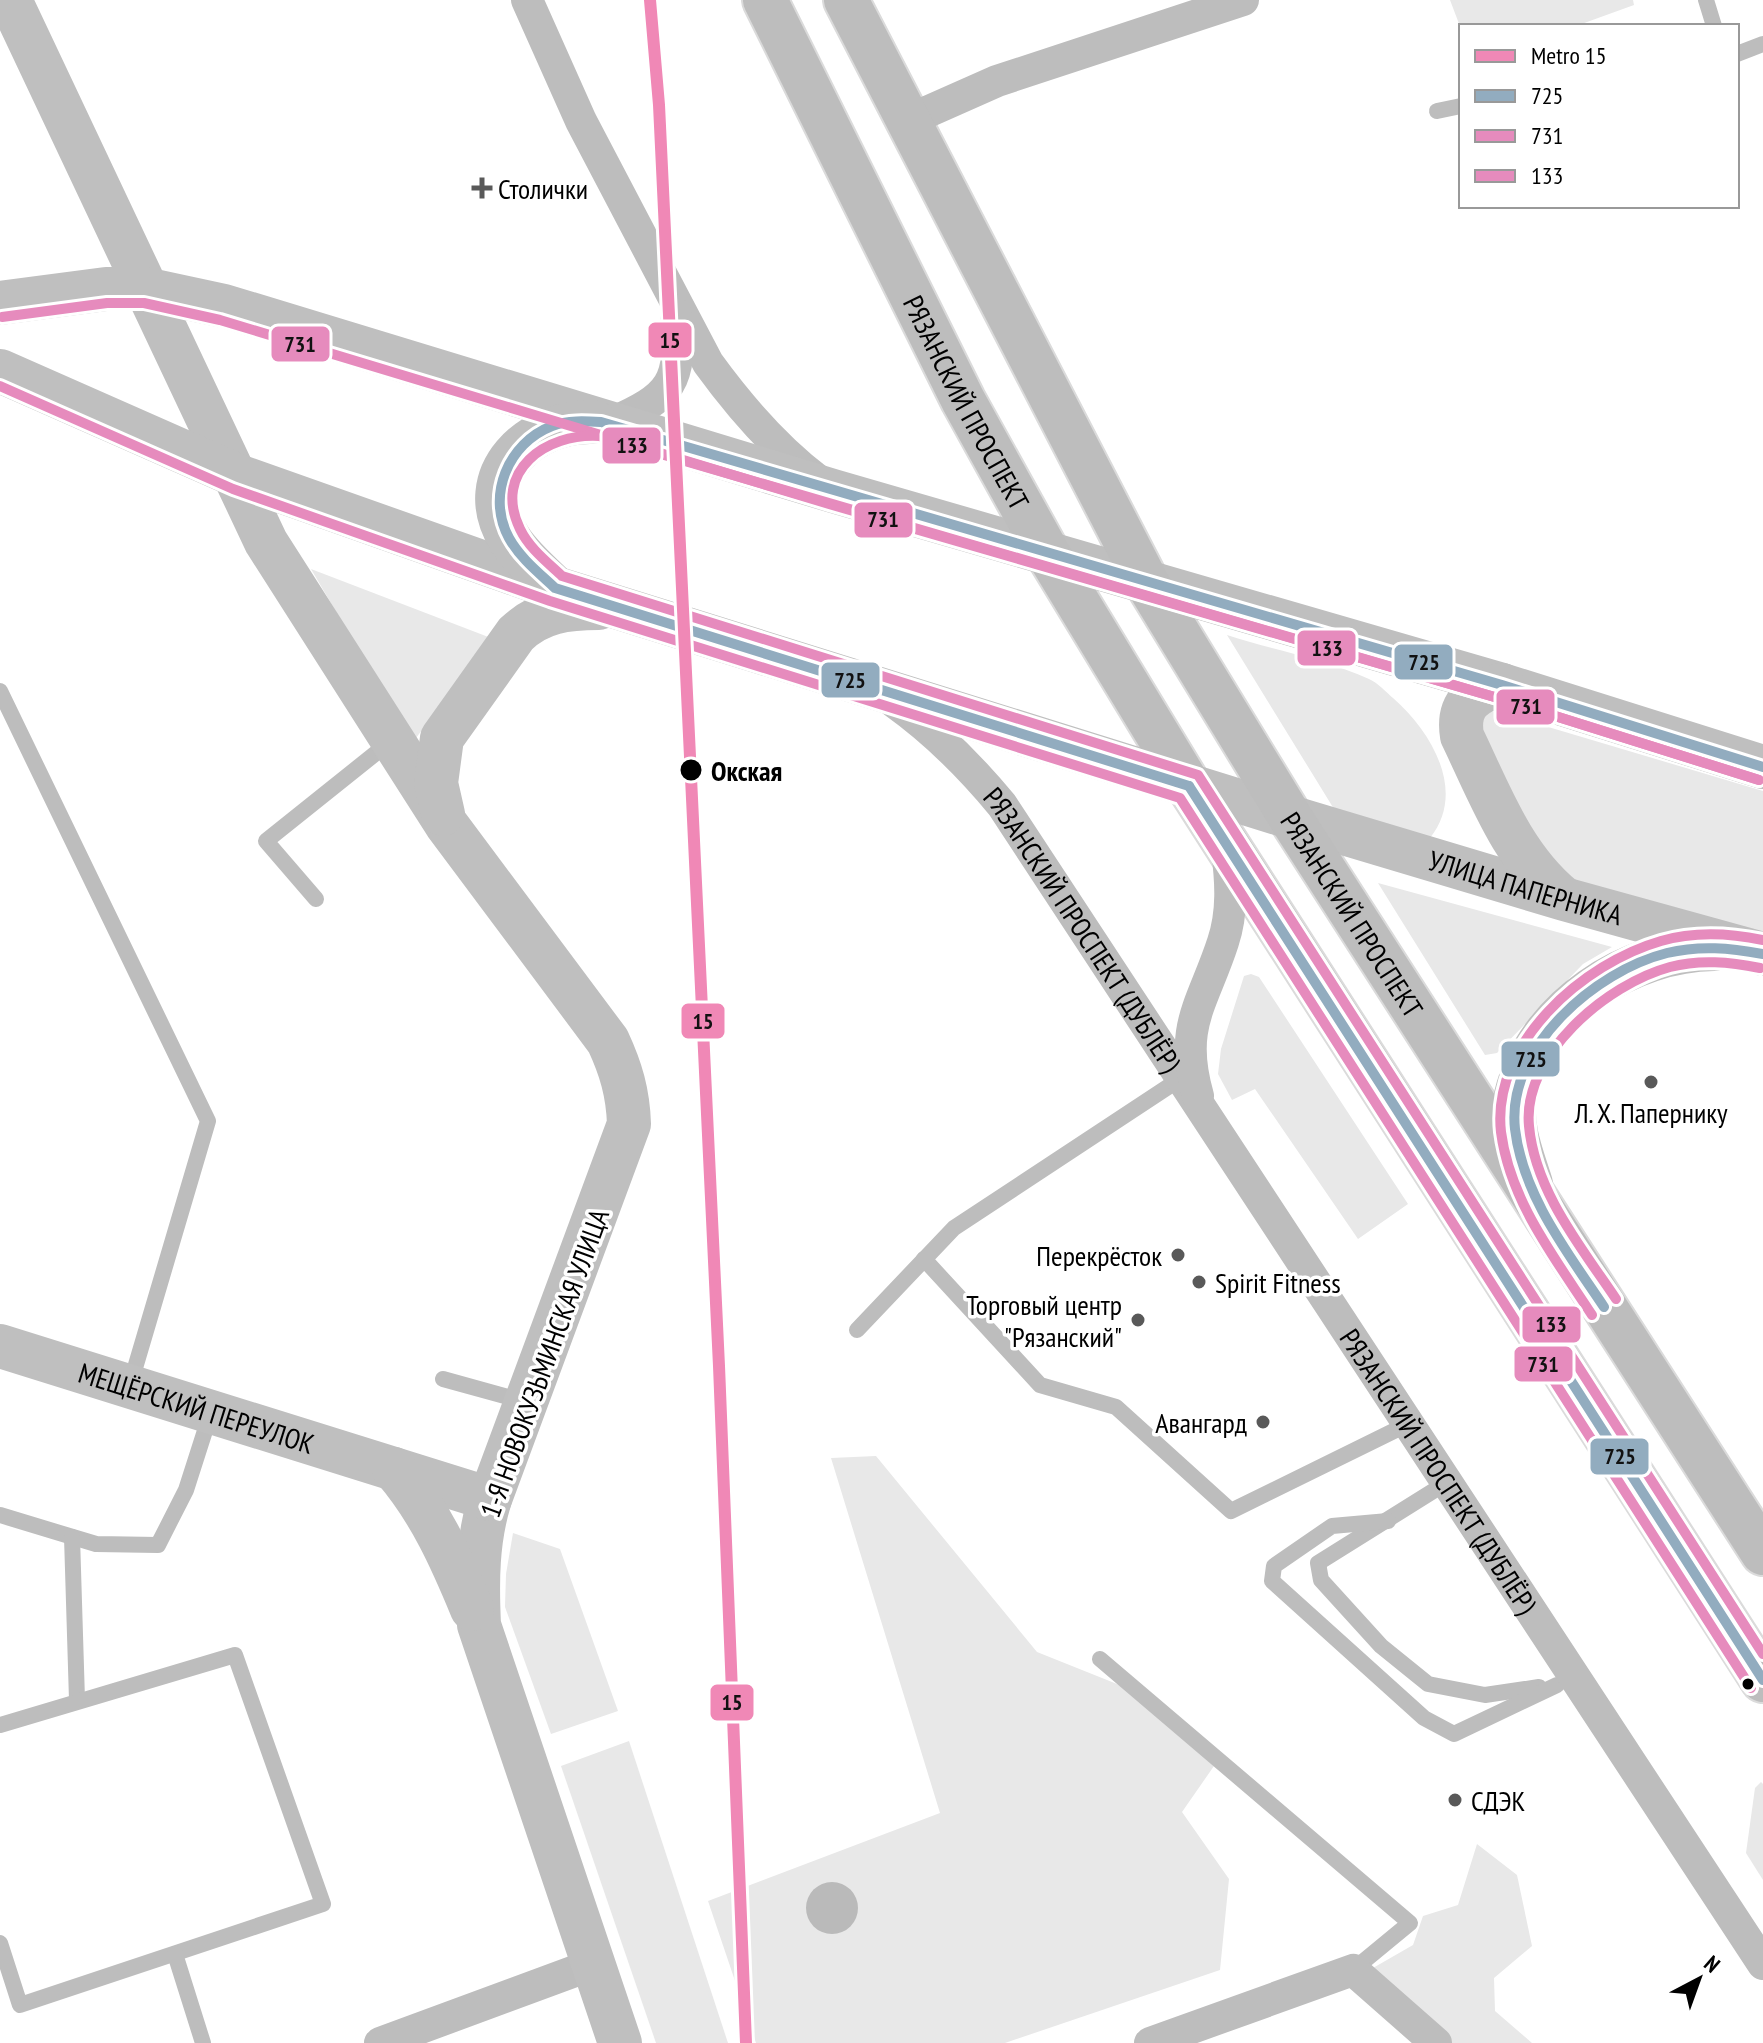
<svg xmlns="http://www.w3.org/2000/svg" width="1763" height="2043" font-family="'PT Sans Narrow',sans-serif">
  <rect width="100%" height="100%" fill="#fff"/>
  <g fill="#e8e8e8">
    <polygon points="1450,0 1633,0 1634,5 1576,26 1461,26 1461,29"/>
    <polygon points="311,569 491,638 416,738 406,731"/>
    <path d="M1227 635C1273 650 1325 659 1369 679 1378 683 1386 692 1393 698 1432 732 1467 792 1430 838L1334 809Z"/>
    <polygon points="1495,711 1763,791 1763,933 1560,879 1475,731 1478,715"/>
    <polygon points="1378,883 1612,947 1583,964 1497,1053 1485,1055"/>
    <polygon points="1251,974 1259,977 1408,1204 1358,1239 1255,1089 1232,1100 1218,1074 1221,1049 1244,976"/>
    <polygon points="876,1456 1037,1652 1127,1688 1214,1766 1182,1812 1229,1879 1220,1970 1005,2043 756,2043 708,1901 940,1813 831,1458"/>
    <polygon points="513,1533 560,1549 618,1711 551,1734 505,1607 506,1574"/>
    <polygon points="629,1741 728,2043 656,2043 561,1766"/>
    <polygon points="1761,1782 1763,1784 1763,1880 1746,1853 1755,1788"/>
    <polygon points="1477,1844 1517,1875 1532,1946 1494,1978 1495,2011 1532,2043 1450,2043 1366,1972 1413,1945 1423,1916 1458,1905"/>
  </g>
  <circle fill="#bababa" cx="832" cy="1908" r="26"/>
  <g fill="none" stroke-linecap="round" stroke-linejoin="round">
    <defs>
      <g id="primary">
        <path id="s4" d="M765 0 963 400 1047 552 1189 786 1763 1680"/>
        <path id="s5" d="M846 0 1146 581 1290 817 1763 1553"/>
      </g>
    </defs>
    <use href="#primary" stroke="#dbdbdb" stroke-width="48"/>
    <g stroke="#bdbdbd" stroke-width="16">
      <polyline points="1706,0 1714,26"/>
      <polyline points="1737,54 1763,44"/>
      <polyline points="1437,111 1461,106"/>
      <polyline points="0,691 208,1121 130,1385"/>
      <polyline points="316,899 266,841 391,741"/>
      <polyline points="924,1259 1040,1385 1116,1407 1231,1511 1408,1424"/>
      <polyline points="857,1330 954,1228 1180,1079"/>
      <polyline points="443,1379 523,1401"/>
      <polyline points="1446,1483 1318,1563 1321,1580 1381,1646 1428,1684 1485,1695 1539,1687"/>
      <polyline points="0,1515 96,1544 158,1545 186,1490 211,1412"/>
      <polyline points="1388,1521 1332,1526 1274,1566 1272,1581 1424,1718 1454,1734 1557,1685"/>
      <polyline points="72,1537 77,1700"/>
      <polyline points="1100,1659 1410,1923 1353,1970"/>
      <polyline points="0,1725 235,1655 323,1904 20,2005 0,1943"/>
      <polyline points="175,1954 203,2043"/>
    </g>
    <g stroke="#bdbdbd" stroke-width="32">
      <path d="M527 0 581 121 708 363C740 407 775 448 819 481"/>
      <polyline points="909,120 997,81 1243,0"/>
      <path d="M609 424C673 396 682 383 676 314"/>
      <path id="s1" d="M894 702C936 732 969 765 1002 805L1763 1964"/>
      <path d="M1198 1096C1178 1026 1203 1004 1223 942 1233 912 1231 881 1227 850"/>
      <polyline points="380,2043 594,1964"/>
      <polyline points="1150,2043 1353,1970 1436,2043"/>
    </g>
    <g stroke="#bfbfbf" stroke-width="44">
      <path d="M10 0 266 542 446 824 608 1041C621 1069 628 1093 629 1124L490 1499C477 1540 477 1582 479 1625L620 2043"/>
      <polyline points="0,303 106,289 145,289 224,306 833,491 1502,685 1763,767"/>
      <path id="s2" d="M0 371 238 476 555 588 1290 817 1564 899 1763 954"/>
      <path d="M551 584C537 570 520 556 509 538 471 475 531 419 595 422"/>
      <path d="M1502 685C1473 692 1457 705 1462 736 1490 794 1512 856 1563 898"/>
      <path d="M443 814 436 783 442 738 516 634C540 611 567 608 599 608"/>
      <path d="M1531 1184C1522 1155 1509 1125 1516 1095 1537 1008 1630 950 1714 949"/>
      <path id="s3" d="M0 1346 490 1499"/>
      <path d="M394 1469C430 1511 451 1558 472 1609"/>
    </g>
    <use href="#primary" stroke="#bdbdbd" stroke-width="44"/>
    <defs>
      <g id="bus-1">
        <path d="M1189 786 555 588C539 573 520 558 509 538 486 496 508 443 552 426 568 420 585 421 601 422L1502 685 1763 767"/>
        <polyline points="1189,786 1763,1680"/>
        <path d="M1604 1307C1568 1253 1523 1196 1515 1129 1506 1048 1595 971 1667 953 1700 945 1730 948 1763 954"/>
      </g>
      <g id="bus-2">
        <polyline points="2,317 107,303 144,303 220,320 829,504 1498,698 1759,780"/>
        <polyline points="0,386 233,489 550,601 1180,798 1751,1688"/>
        <path d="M1616 1299C1581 1247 1535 1191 1529 1126 1522 1055 1607 984 1670 967 1700 959 1730 962 1760 968"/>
      </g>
      <g id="bus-3">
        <path d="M1759 780 1498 698 599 436C546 433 492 471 520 529 529 548 547 562 562 576L1198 775 1763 1654"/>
        <path d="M1592 1315C1555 1258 1510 1201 1501 1132 1491 1043 1584 963 1661 941 1695 931 1729 933 1763 940"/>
      </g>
    </defs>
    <use href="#bus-1" stroke="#fff" stroke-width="16"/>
    <use href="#bus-2" stroke="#fff" stroke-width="16"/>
    <use href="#bus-3" stroke="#fff" stroke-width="16"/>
    <use href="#bus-1" stroke="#92acbf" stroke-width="10"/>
    <use href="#bus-2" stroke="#e68bbd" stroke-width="10"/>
    <use href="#bus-3" stroke="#e68bbd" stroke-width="10"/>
    <defs>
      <polyline id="metro-1" points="650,0 659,105 719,1366 746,2043"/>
    </defs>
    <use href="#metro-1" stroke="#fff" stroke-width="18"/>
    <use href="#metro-1" stroke="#f088b6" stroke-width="12"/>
  </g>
  <g fill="#595959" stroke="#fff" stroke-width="3">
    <path d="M478 176h8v8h8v8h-8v8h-8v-8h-8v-8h8z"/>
    <circle cx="1651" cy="1082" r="8"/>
    <circle cx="1178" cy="1255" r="8"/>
    <circle cx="1199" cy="1282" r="8"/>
    <circle cx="1138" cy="1320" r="8"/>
    <circle cx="1263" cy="1422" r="8"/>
    <circle cx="1455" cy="1800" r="8"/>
  </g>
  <g fill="#000" stroke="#fff" stroke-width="3">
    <circle cx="691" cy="770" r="12"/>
    <circle cx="1748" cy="1684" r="7"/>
  </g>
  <g text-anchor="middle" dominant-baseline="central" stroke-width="7" stroke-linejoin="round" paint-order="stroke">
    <g font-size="28" fill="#000" stroke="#fff" text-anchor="start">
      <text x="498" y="188">Столички</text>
      <text x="1651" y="1112" text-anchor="middle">Л. Х. Папернику</text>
      <text x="1162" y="1255" text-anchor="end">Перекрёсток</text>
      <text x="1215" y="1282">Spirit Fitness</text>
      <text x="1122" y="1304" text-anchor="end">Торговый центр<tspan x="1122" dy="32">"Рязанский"</tspan></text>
      <text x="1247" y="1422" text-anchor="end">Авангард</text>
      <text x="1471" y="1800">СДЭК</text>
    </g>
    <g font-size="28" fill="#000" stroke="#fff">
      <text stroke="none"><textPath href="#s4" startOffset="450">РЯЗАНСКИЙ ПРОСПЕКТ</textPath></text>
      <text stroke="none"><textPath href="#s2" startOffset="1612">УЛИЦА ПАПЕРНИКА</textPath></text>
      <text stroke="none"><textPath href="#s5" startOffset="1046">РЯЗАНСКИЙ ПРОСПЕКТ</textPath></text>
      <text stroke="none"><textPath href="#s1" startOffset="298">РЯЗАНСКИЙ ПРОСПЕКТ (ДУБЛЁР)</textPath></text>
      <text transform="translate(544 1363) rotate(-70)">1-Я НОВОКУЗЬМИНСКАЯ УЛИЦА</text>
      <text stroke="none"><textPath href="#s3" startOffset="206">МЕЩЁРСКИЙ ПЕРЕУЛОК</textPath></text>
      <text stroke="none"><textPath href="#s1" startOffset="946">РЯЗАНСКИЙ ПРОСПЕКТ (ДУБЛЁР)</textPath></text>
    </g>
    <g font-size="28" font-weight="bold" fill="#000" stroke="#fff" text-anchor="start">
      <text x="711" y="770">Окская</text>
    </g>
  </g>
  <g stroke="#fff" stroke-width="3">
    <rect x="647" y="321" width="46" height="38" rx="8" fill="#f088b6"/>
    <rect x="270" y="325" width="61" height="38" rx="8" fill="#e68bbd"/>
    <rect x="601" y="426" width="61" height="39" rx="8" fill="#e68bbd"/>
    <rect x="853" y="501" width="61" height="38" rx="8" fill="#e68bbd"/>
    <rect x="1296" y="629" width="61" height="38" rx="8" fill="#e68bbd"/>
    <rect x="1393" y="643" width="61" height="38" rx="8" fill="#92acbf"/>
    <rect x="820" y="661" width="61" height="38" rx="8" fill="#92acbf"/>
    <rect x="1495" y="688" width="61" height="38" rx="8" fill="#e68bbd"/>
    <rect x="680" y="1002" width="46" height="38" rx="8" fill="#f088b6"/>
    <rect x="1500" y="1040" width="61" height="38" rx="8" fill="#92acbf"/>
    <rect x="1521" y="1305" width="61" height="39" rx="8" fill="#e68bbd"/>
    <rect x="1513" y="1345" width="61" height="38" rx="8" fill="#e68bbd"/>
    <rect x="1589" y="1437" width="61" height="39" rx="8" fill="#92acbf"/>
    <rect x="709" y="1683" width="46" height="39" rx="8" fill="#f088b6"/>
  </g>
  <g font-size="22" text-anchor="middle" font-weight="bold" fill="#111">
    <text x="670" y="348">15</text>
    <text x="300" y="352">731</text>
    <text x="632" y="453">133</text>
    <text x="883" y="527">731</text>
    <text x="1327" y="656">133</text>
    <text x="1424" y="670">725</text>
    <text x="850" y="688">725</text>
    <text x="1526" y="714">731</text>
    <text x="703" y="1029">15</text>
    <text x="1531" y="1067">725</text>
    <text x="1551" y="1332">133</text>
    <text x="1543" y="1372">731</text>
    <text x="1620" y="1464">725</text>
    <text x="732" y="1710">15</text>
  </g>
  <rect x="1459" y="24" width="280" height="184" fill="#ffffff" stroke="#999999" stroke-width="2"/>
  <rect x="1475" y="50" width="40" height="12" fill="#f088b6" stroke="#999999" stroke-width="2"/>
  <text x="1531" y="64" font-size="24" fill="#000000">Metro 15</text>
  <rect x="1475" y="90" width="40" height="12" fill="#92acbf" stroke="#999999" stroke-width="2"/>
  <text x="1531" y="104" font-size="24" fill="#000000">725</text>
  <rect x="1475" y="130" width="40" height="12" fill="#e68bbd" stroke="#999999" stroke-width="2"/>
  <text x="1531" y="144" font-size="24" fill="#000000">731</text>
  <rect x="1475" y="170" width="40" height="12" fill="#e68bbd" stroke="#999999" stroke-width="2"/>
  <text x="1531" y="184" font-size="24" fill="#000000">133</text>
  <g transform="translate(1699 1979) rotate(41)" stroke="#ffffff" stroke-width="6" paint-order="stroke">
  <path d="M0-6L14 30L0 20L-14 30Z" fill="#000000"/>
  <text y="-12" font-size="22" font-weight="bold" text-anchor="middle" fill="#000000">N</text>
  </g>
</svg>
